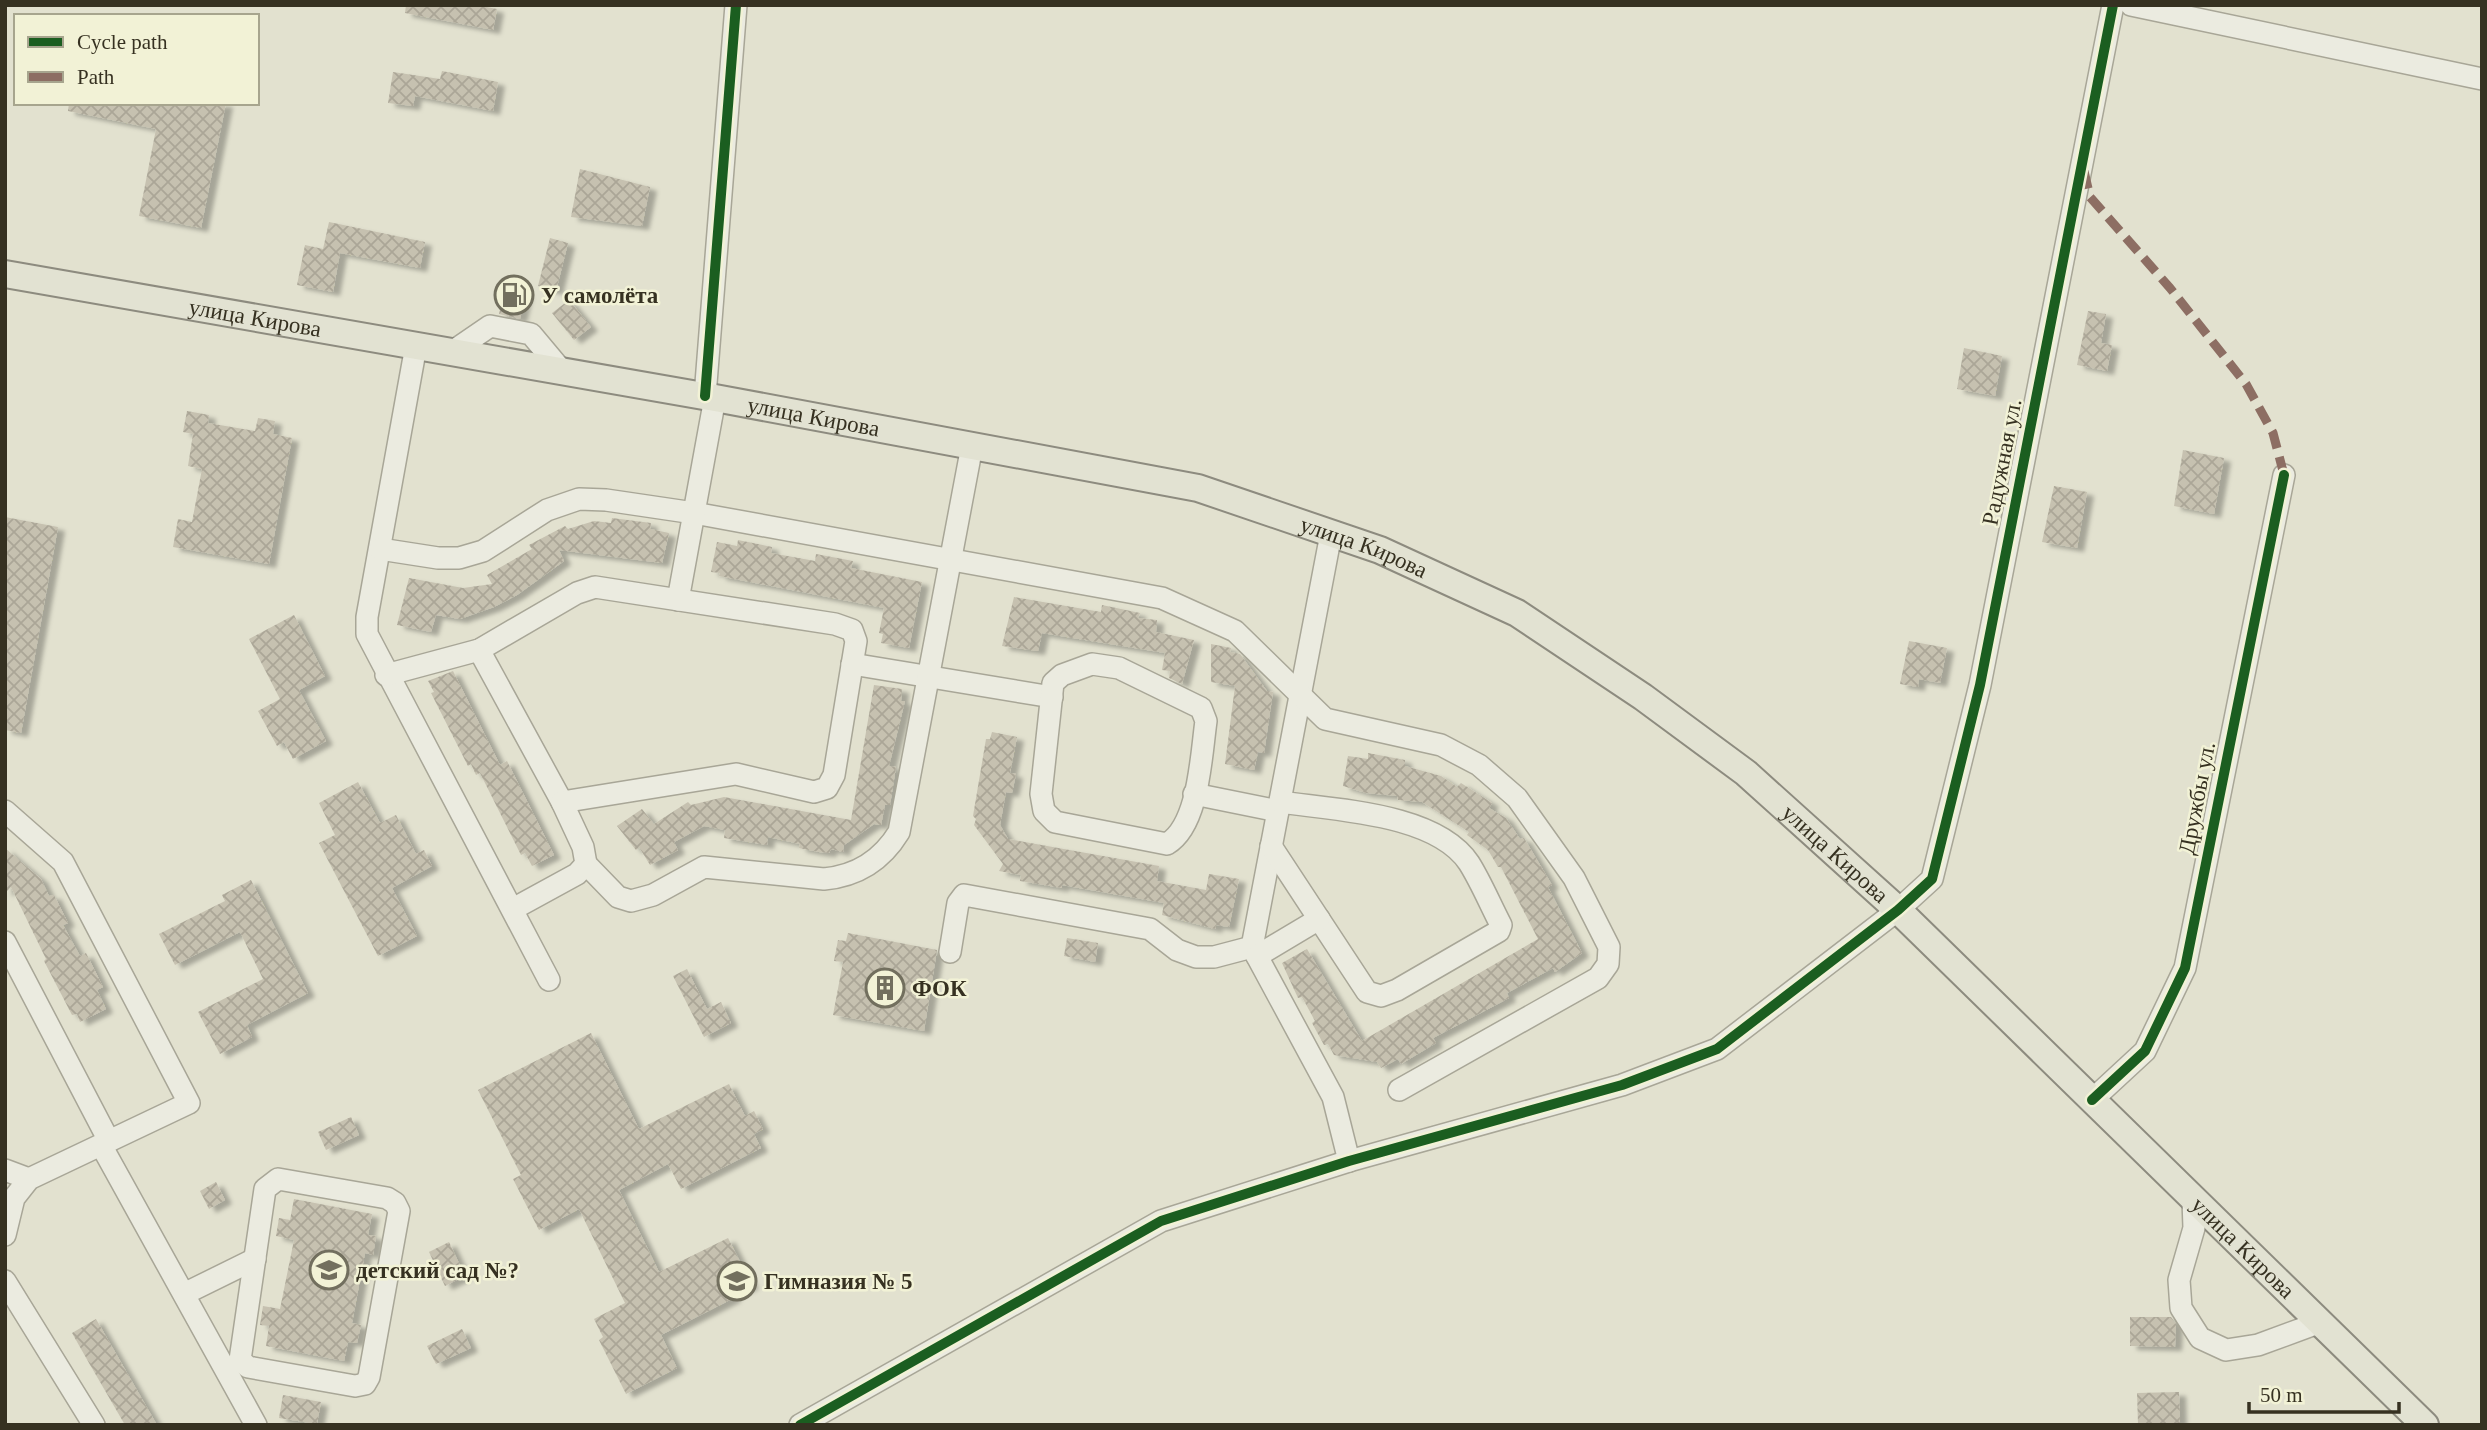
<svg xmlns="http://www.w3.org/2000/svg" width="2487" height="1430" font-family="'Times New Roman',serif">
  <defs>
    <pattern id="building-cross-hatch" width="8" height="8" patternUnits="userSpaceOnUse" patternTransform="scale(1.75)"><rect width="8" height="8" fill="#c6c1b0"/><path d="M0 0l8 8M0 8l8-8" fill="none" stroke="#aba697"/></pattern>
    <filter id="shadow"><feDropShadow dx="7" dy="4" stdDeviation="2" flood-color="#0004"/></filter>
  </defs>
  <rect width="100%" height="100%" fill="#e2e1cf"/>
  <g fill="url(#building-cross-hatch)" filter="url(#shadow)">
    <polygon points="406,5 476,5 497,9 493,30 405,13"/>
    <polygon points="442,71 498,82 493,111 415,96 413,106 388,103 393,72 440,79"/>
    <polygon points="69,103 226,103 201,228 139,216 156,129 68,111"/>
    <polygon points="580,169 650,187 642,226 571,217"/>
    <polygon points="329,222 425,242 420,268 340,253 333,292 297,285 305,245 323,249"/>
    <polygon points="550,238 568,243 556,291 538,286"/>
    <polygon points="505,288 526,293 520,319 499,314"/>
    <polygon points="569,300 591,327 574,340 552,313"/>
    <polygon points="2088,311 2106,314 2101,343 2112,345 2107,371 2077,365"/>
    <polygon points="1964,348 2002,356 1995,396 1957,389"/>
    <polygon points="187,411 209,415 208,423 255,431 258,418 275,421 273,434 292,438 269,564 173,547 178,519 192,522 202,469 188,466 193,434 183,432"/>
    <polygon points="2183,450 2224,458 2214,514 2174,506"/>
    <polygon points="2054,486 2087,492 2077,548 2042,542"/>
    <polygon points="5,517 58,527 21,733 5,730"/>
    <polygon points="612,518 651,523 650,529 669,533 662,563 559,550 564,561 517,595 494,607 460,619 436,615 431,632 397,625 409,578 463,588 492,584 487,575 532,549 529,545 565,526 568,529 594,521 611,523"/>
    <polygon points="738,540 772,547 771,553 815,561 816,554 853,561 851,568 922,582 909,648 881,643 883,634 879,633 884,608 719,576 720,573 711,572 717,542 737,546"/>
    <polygon points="1014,597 1101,612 1102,605 1140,613 1138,618 1157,620 1156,632 1194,640 1182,684 1169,678 1170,671 1162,670 1165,653 1042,633 1038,651 1002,646"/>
    <polygon points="294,615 325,676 299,690 326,741 293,759 284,742 277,746 258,711 280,699 249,639"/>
    <polygon points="1909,641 1947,648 1940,683 1919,679 1918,687 1900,684"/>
    <polygon points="1211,644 1231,648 1230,652 1240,654 1267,691 1273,692 1264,753 1258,752 1254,770 1225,764 1235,686 1211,682"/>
    <polygon points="453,671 500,765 507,761 554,855 532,866 525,853 521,855 480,773 476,775 471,764 468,766 431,693 434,692 428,681"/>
    <polygon points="874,685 902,689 901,701 905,701 889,766 896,767 890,805 885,805 881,825 874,824 844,845 843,852 831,849 829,853 819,852 799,848 800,844 768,837 767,845 724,838 725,830 704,826 674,842 678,850 650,865 639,847 636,850 617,826 642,809 654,824 688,802 691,805 724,797 851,820"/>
    <polygon points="992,732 1017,737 1010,773 1016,774 1012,793 1006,792 1000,825 1008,839 1159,866 1157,881 1206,890 1209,874 1239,879 1229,927 1216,925 1215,929 1162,915 1164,903 1062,885 1062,888 1020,881 1021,875 999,871 1003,864 974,825 976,819 973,816 986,739 990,739"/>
    <polygon points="1368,753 1405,760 1405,766 1441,776 1457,787 1461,783 1492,803 1489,808 1506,818 1520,839 1524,838 1552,885 1548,887 1582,953 1555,972 1553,968 1507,993 1509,998 1433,1038 1436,1043 1401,1064 1398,1059 1381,1068 1377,1062 1334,1055 1328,1044 1324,1045 1312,1023 1315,1021 1302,997 1298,998 1282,963 1307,949 1362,1041 1538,939 1501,867 1498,867 1488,850 1467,835 1469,832 1422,802 1398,800 1397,796 1366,793 1343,786 1348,756 1368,759"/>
    <polygon points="358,782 380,823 396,815 416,854 424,850 432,866 392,888 417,936 378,956 319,843 335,835 319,803"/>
    <polygon points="5,848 41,879 49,896 54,895 68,923 63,925 80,956 86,953 103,987 97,990 106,1009 80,1022 77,1014 72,1015 44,961 46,959 11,887 5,893"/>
    <polygon points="251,880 308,993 247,1025 252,1037 220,1054 198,1012 263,979 240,932 175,965 159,934 225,901 222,895"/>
    <polygon points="848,933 937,950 924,1031 833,1015 843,962 834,961 838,940 846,941"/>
    <polygon points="1067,938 1098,943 1095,962 1064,956"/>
    <polygon points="687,969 707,1009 721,1002 731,1023 704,1037 673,976"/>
    <polygon points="591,1033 639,1129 729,1084 745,1116 754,1111 763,1129 754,1134 761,1148 681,1189 668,1164 619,1190 659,1272 728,1238 752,1285 733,1295 734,1298 661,1335 677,1368 626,1394 599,1340 603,1337 594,1319 625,1303 579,1209 539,1230 513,1179 521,1175 478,1090"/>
    <polygon points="351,1117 359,1135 326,1150 318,1132"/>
    <polygon points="216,1182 225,1200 209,1209 200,1191"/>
    <polygon points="294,1199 372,1214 368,1235 376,1236 373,1255 365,1253 352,1323 361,1325 357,1343 348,1342 344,1361 266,1346 269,1326 260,1325 263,1306 280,1309 294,1240 276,1236 279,1218 290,1220"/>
    <polygon points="449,1242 465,1276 445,1286 429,1252"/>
    <polygon points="2130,1317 2171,1317 2176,1324 2175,1347 2130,1346"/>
    <polygon points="96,1319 157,1425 125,1425 89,1363 72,1333"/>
    <polygon points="462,1329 471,1348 436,1364 427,1346"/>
    <polygon points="2179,1392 2180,1424 2138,1425 2137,1393"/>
    <polygon points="283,1395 321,1402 317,1424 279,1418"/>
  </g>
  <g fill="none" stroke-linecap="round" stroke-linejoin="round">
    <defs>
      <g id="minor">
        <polyline points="2131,5 2482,79"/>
        <polyline points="416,346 367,617 367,634 549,980"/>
        <polyline points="452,352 490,326 531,334 562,371"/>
        <polyline points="705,396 736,5"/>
        <polyline points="1331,534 1252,947 1333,1097 1349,1161"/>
        <polyline points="380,549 438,558 459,558 483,551 547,510 579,499 606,500 694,513 1162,598 1235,631 1325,719 1441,745 1479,765 1517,798 1574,878 1609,947 1608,964 1598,978 1399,1090"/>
        <polyline points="678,600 715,398"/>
        <polyline points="479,650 562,802 583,847 586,864 577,874 513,909"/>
        <polyline points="852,664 1052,697"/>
        <path d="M1092 664 1119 668 1201 708 1206 721C1201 756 1199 825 1167 844L1055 822 1044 811 1041 794 1053 683 1062 675Z"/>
        <polyline points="386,675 479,650 577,593 595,587 835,624 852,630 856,641 834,775 827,788 814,792 736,774 562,802"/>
        <polyline points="1194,794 1278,811"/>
        <polyline points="5,811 63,862 189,1103 29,1179 14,1198 5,1235"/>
        <path d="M1271 846 1367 992 1381 996 1397 990 1499 931 1501 925C1490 904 1481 882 1469 863 1436 813 1334 810 1280 802"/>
        <path d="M586 864 618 897 631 901 653 895 704 867 824 879C857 876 882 860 899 832L972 446"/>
        <polyline points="5,942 109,1141"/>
        <polyline points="950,952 958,903 964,895 1150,929 1177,950 1196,957 1214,957 1252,947"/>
        <polyline points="1257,956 1319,919"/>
        <polyline points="2092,1100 2145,1051 2185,968 2284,475"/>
        <polyline points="101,1145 256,1425"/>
        <polyline points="5,1170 29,1179"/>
        <polygon points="278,1179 387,1198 395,1203 399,1211 369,1377 365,1384 355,1386 248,1367 240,1360 265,1189"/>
        <polyline points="2193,1200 2194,1228 2179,1280 2181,1308 2200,1338 2226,1350 2258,1345 2318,1323"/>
        <polyline points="5,1281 94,1425"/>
        <polyline points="184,1294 255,1259"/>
        <polyline points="800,1425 1161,1221 1349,1161 1622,1085 1717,1049 1898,910 1932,879 1980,685 2113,5"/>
      </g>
      <g id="major">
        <path id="s1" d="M5 274 715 398 1198 488 1380 550 1517 613 1643 697 1746 773 1898 910 2425 1425"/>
      </g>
    </defs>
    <use href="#minor" stroke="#a8a697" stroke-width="24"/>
    <use href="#major" stroke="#8d8b7f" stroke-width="30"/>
    <use href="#minor" stroke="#ebebe0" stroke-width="21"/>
    <use href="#major" stroke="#e2e2d2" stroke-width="26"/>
    <polyline stroke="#8d6e63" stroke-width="9" stroke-dasharray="18 9" stroke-linecap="butt" points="2084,171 2090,197 2170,288 2246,384 2273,433 2284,475"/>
    <defs>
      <g id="cycleway">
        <polyline points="705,396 736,5"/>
        <polyline points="2092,1100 2145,1051 2185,968 2284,475"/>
        <polyline points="800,1425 1161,1221 1349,1161 1622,1085 1717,1049 1898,910 1932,879 1980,685 2113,5"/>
      </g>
    </defs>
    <use href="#cycleway" stroke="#f2f2d6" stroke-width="15"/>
    <use href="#cycleway" stroke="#1b5e20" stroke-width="10"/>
  </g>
  <defs>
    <symbol id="fuel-ring" viewBox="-11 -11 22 22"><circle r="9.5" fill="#f2f2d6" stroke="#726f5e" stroke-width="1.5"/><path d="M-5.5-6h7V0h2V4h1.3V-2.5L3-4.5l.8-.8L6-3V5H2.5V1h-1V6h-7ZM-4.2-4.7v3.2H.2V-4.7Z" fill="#726f5e"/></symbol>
    <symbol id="building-ring" viewBox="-11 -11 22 22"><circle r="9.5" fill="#f2f2d6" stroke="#726f5e" stroke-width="1.5"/><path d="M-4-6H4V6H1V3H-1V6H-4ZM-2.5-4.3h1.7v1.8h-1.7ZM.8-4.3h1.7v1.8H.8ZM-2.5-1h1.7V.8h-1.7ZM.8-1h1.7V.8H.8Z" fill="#726f5e"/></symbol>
    <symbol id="school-ring" viewBox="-11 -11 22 22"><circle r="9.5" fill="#f2f2d6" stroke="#726f5e" stroke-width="1.5"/><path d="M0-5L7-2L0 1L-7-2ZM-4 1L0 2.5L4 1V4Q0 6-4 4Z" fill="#726f5e"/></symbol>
  </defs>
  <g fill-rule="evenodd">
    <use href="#fuel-ring" x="492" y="273" width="44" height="44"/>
    <use href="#building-ring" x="863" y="966" width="44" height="44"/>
    <use href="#school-ring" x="307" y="1248" width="44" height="44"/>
    <use href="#school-ring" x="715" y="1259" width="44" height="44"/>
  </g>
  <g text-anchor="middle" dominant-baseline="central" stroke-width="5" stroke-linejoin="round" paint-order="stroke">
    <g font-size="23" font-weight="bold" fill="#363121" stroke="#f2f2d6" text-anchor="start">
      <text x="541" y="295">У самолёта</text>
      <text x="912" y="988">ФОК</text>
      <text x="356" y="1270">детский сад №?</text>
      <text x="764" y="1281">Гимназия № 5</text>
    </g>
    <g font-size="23" fill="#363121" stroke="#f2f2d6">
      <text stroke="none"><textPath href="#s1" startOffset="254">улица Кирова</textPath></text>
      <text stroke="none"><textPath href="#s1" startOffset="821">улица Кирова</textPath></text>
      <text transform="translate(2002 462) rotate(-79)">Радужная ул.</text>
      <text stroke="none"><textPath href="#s1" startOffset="1388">улица Кирова</textPath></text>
      <text transform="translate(2197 798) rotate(-79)">Дружбы ул.</text>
      <text stroke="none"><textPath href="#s1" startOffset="1955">улица Кирова</textPath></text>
      <text stroke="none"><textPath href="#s1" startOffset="2522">улица Кирова</textPath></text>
    </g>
  </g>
  <rect width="2487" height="1430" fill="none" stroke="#363121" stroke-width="14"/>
  <rect x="14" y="14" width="245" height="91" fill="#f2f2d6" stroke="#a7a58e" stroke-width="2"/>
  <rect x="28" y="37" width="35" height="10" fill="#1b5e20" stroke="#a7a58e" stroke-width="2"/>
  <text x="77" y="49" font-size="21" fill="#363121">Cycle path</text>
  <rect x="28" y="72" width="35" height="10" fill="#8d6e63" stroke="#a7a58e" stroke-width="2"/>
  <text x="77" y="84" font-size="21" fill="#363121">Path</text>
  <path d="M2249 1402v10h150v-10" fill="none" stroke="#363121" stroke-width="3.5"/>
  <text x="2260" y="1402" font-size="21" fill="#363121" stroke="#f2f2d6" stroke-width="5" paint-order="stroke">50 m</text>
</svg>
